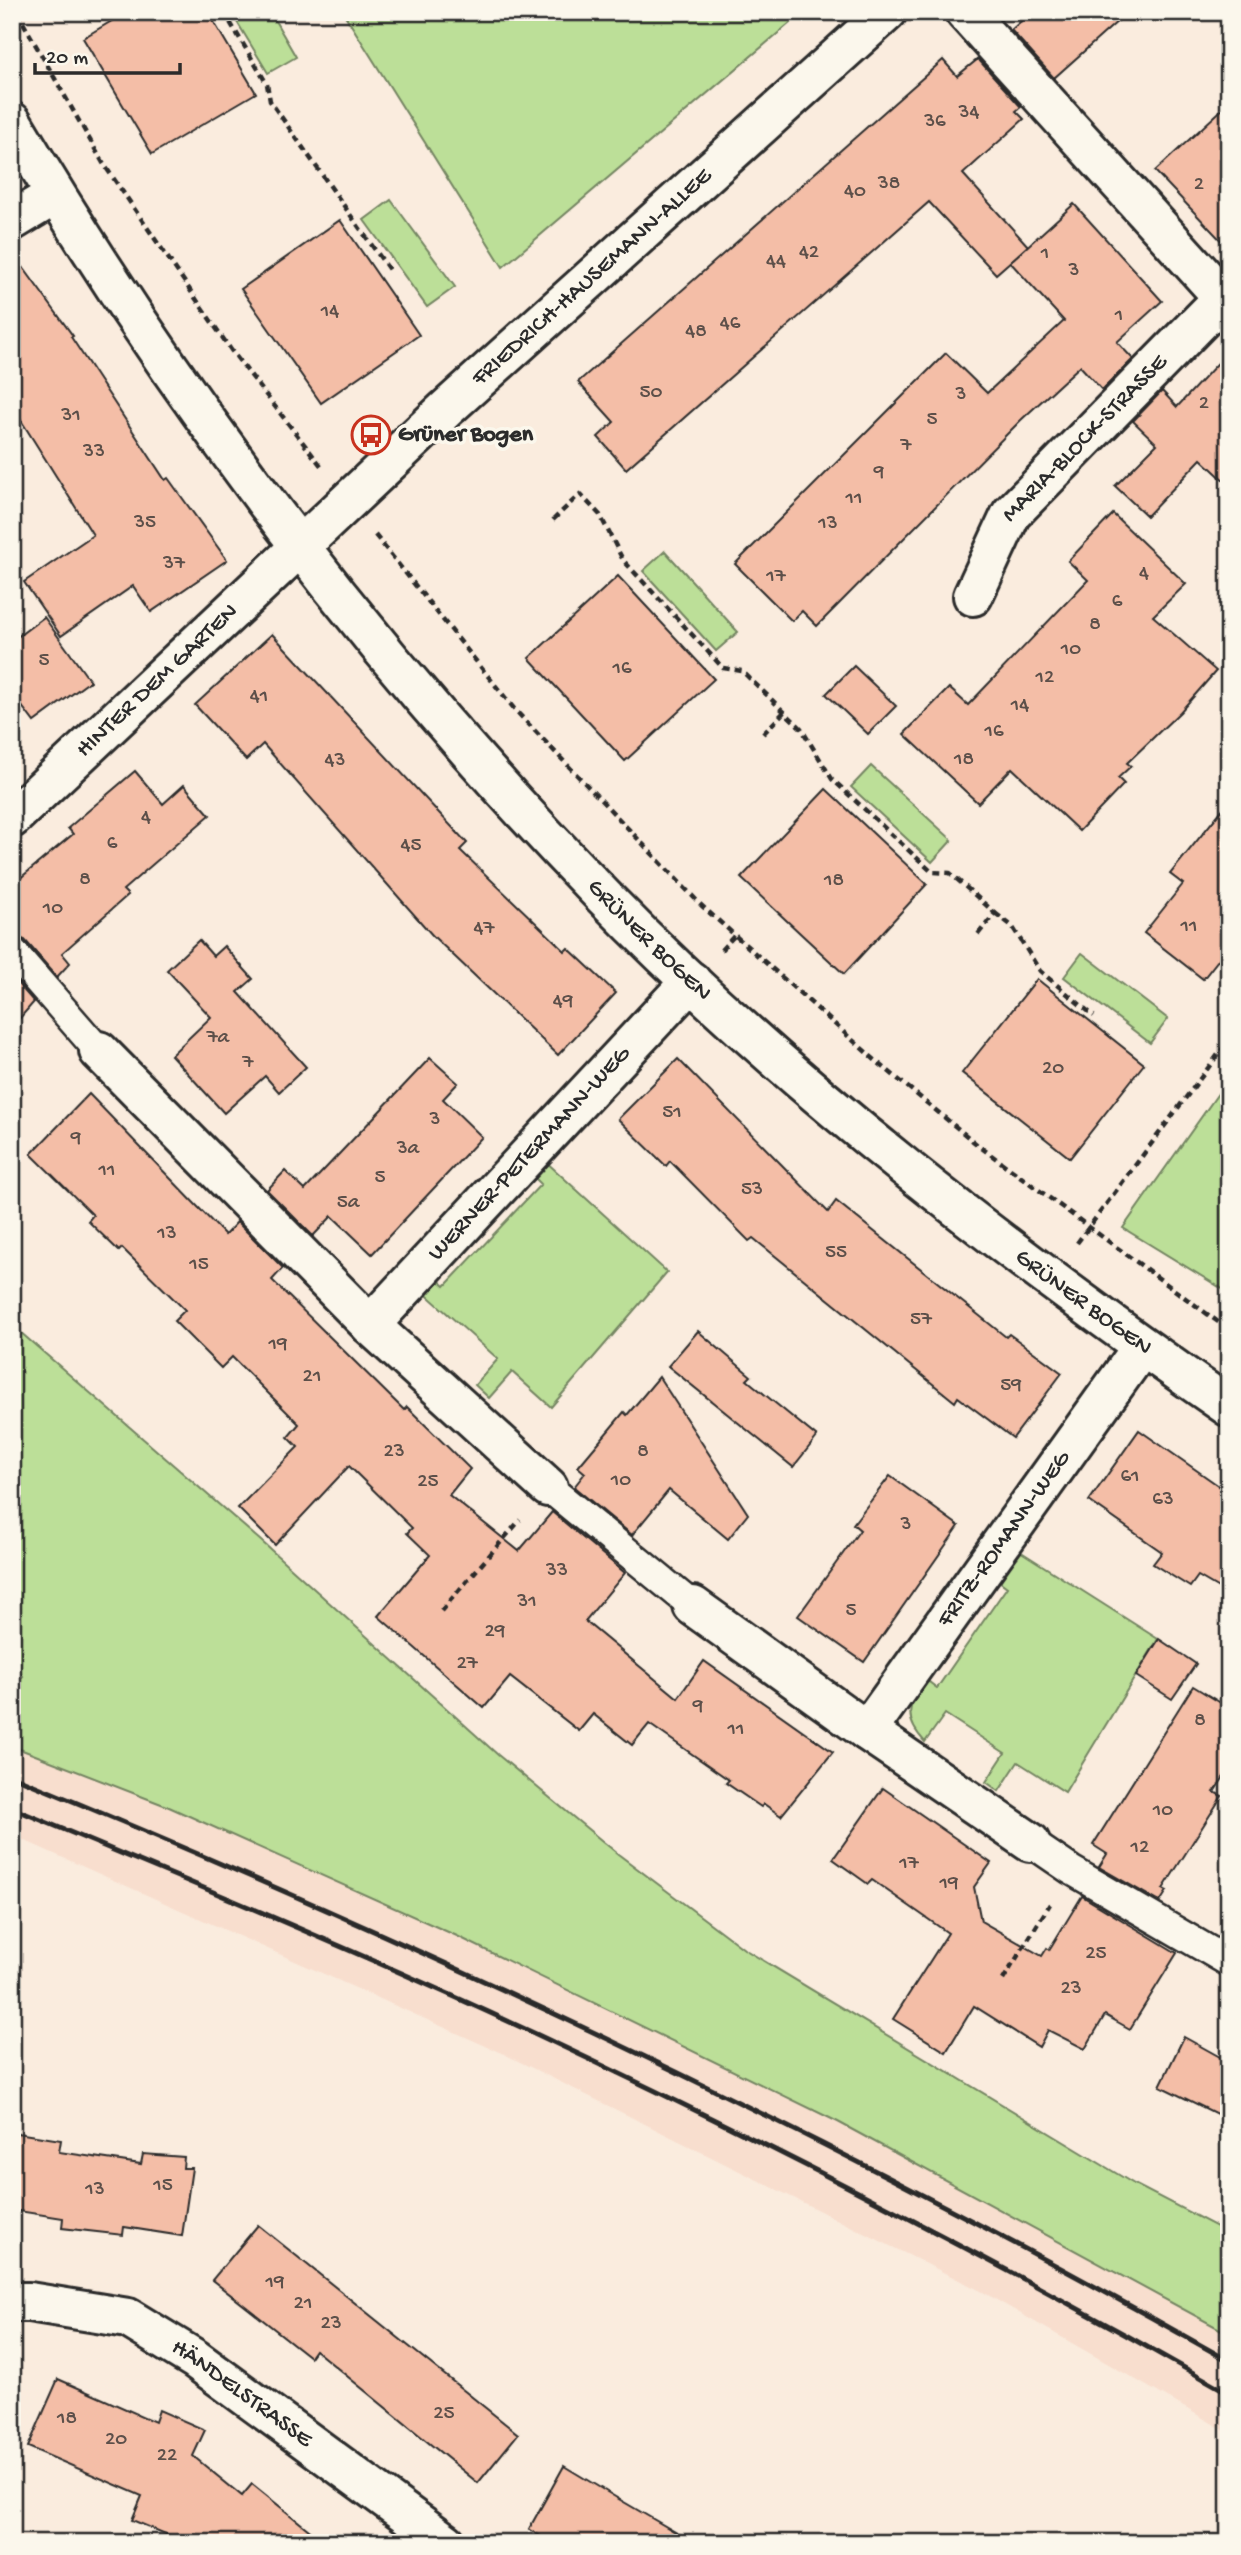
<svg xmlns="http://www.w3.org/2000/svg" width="1241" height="2555" font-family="'Gochi Hand',sans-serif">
  <rect width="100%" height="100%" fill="#faecde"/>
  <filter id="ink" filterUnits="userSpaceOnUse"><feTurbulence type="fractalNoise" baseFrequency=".0143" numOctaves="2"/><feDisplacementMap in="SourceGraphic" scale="14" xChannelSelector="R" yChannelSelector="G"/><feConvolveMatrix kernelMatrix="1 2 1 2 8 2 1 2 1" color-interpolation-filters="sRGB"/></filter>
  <g filter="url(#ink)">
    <polygon fill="#f8dece" points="12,1746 169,1807 457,1936 838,2122 1229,2334 1229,2433 981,2291 506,2055 12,1835"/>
    <g fill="#bcdf98" stroke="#748562" stroke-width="2">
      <polygon points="231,12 270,12 296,57 268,73"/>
      <polygon points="343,12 803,12 503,267"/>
      <polygon points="391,200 455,287 427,307 364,220"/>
      <polygon points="665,551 738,632 716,651 643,571"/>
      <polygon points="871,766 952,840 932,862 851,787"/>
      <polygon points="1082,953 1168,1019 1150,1043 1064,977"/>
      <polygon points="1229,1078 1229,1293 1123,1228"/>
      <polygon points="544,1160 667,1272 551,1407 512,1372 489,1398 475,1385 498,1359 421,1290 434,1276 445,1286 541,1184 531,1174"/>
      <polygon points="12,1325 261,1541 498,1755 618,1854 744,1949 1134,2184 1229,2233 1229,2334 838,2122 457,1936 169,1807 12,1746 12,1688 23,1676 12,1667"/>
      <path d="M1015 1548 1158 1639 1065 1792 1018 1762 999 1791 986 1782 1005 1753 945 1714 925 1742C902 1718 909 1704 925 1679L937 1688 1007 1587 995 1578Z"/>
    </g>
    <g fill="#f4bea7" stroke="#2b2b2b" stroke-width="2">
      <polygon points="127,12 208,12 256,93 152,154 83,38"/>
      <polygon points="1031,12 1128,12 1054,78 1011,30"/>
      <polygon points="978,59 1021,107 1016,111 1024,119 963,174 1028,246 996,274 929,202 626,469 598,437 614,422 578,382 943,60 957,76"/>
      <polygon points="1229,103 1229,249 1155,171"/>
      <polygon points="1074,204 1162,301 1117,342 1133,359 1102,390 1080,366 1021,420 817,626 802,611 792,621 735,564 946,353 987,393 1064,321 1010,262"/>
      <polygon points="340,220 419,335 321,403 241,289"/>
      <polygon points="12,252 73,336 71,337 165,480 168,478 227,560 151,612 133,586 61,636 24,582 93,535 12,406"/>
      <polygon points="1229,351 1229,485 1201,459 1147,516 1115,486 1157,444 1133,421 1162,391 1177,407"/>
      <polygon points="1113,514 1186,584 1153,616 1216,671 1180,712 1127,763 1131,766 1118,778 1124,784 1079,831 1012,768 978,803 904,734 949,688 968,705 1088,580 1068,561"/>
      <polygon points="618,576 714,679 625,761 529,658"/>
      <polygon points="44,617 90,681 34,722 12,693 12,641"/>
      <polygon points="272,634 467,843 460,850 565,951 568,948 616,993 558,1055 433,936 263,744 246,760 195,705"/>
      <polygon points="854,666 896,706 868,734 826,694"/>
      <polygon points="135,771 163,804 184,785 210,815 123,890 128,895 62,953 70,963 57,977 25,940 12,935 12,885 73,834 68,828"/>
      <polygon points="826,789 927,884 844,974 741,878"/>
      <polygon points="1229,801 1229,946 1203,979 1144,933 1183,884 1170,874"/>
      <polygon points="199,940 213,956 224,946 253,979 238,992 306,1067 279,1092 265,1076 224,1113 171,1055 211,1017 167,970"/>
      <polygon points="12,977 34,1002 12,1027"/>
      <polygon points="1037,979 1144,1064 1070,1158 962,1073"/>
      <polygon points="430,1058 458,1083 443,1099 482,1137 372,1254 332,1216 313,1236 267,1190 285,1171 305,1190"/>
      <polygon points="678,1059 828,1212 836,1201 1006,1337 1009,1334 1062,1373 1013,1438 958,1397 955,1402 753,1238 749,1241 670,1161 666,1166 618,1119"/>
      <polygon points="89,1094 225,1235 237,1222 283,1268 272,1280 404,1410 407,1407 470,1469 449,1495 519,1551 552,1512 625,1573 585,1621 678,1698 704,1661 833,1752 781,1816 764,1804 761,1807 726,1783 729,1780 649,1724 632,1745 593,1714 579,1731 510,1677 484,1708 378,1616 430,1555 407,1533 412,1528 349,1466 275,1545 238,1508 298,1447 288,1437 299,1424 232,1357 221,1368 174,1321 185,1310 122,1248 119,1251 88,1221 93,1215 31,1154"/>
      <polygon points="698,1331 751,1376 747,1380 817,1437 793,1467 668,1366"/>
      <polygon points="659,1377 748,1514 728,1539 669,1490 632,1535 574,1487 585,1473 578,1467 624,1412 627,1415"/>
      <polygon points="1139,1430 1229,1493 1229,1594 1198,1576 1190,1587 1153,1564 1162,1552 1089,1501"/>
      <polygon points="890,1476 959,1526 864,1662 798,1616 860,1530 853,1524"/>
      <polygon points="1159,1639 1196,1664 1172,1699 1136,1676"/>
      <polygon points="1193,1686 1229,1708 1229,1769 1214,1792 1222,1796 1163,1889 1167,1891 1160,1902 1099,1867 1107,1854 1093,1845"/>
      <polygon points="883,1788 991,1863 974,1887 981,1921 1042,1956 1047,1948 1049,1950 1082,1896 1177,1953 1130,2029 1105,2015 1085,2049 1048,2030 1039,2047 974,2006 946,2052 893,2019 948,1933 872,1880 868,1884 833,1859"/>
      <polygon points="1184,2037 1229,2062 1229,2120 1160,2086"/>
      <polygon points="17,2133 61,2140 59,2152 141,2164 143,2154 184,2157 183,2168 192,2168 182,2236 124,2227 123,2235 62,2228 63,2218 12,2210 12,2158"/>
      <polygon points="258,2225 518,2434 478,2483 315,2350 310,2357 212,2280"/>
      <polygon points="58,2379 155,2422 159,2410 205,2430 193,2456 242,2496 252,2484 325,2543 187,2543 132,2520 142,2496 28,2447"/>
      <polygon points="564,2466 617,2498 694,2543 552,2543 529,2529"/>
    </g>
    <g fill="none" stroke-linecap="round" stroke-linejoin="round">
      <defs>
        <g id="lane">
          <polyline points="12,951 99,1051"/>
          <polyline points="548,1487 693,1606"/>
          <polyline points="1030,1842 1071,1870 1229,1962"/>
        </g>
        <g id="street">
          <polyline points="965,12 1229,304"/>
          <path id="s1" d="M12 122C177 401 378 665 604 897 791 1088 1010 1255 1229 1407"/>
          <polyline points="12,221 55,195"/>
          <path id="s2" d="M973 596 1011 514 1229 292"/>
          <path id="s3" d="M12 818 446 409 887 12"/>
          <polyline points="99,1051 370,1325 548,1487"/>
          <path id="s4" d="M370 1325 691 981"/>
          <polyline points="693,1606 867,1731 1030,1842"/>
          <path id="s5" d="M867 1731 1142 1347"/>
          <path id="s6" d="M12 2302H29L128 2318 195 2359 446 2543"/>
        </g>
      </defs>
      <use href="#lane" stroke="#2b2b2b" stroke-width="33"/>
      <use href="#street" stroke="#2b2b2b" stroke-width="44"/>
      <g stroke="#2b2b2b" stroke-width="4.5" stroke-dasharray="7 5" stroke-linecap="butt">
        <polyline points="17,12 103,163 231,350 322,467"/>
        <polyline points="224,12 267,84 270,101 390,271"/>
        <polyline points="553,520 580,494 600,515 623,560 723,668 742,671 801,728 832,779 932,872 950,873 995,913 976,937"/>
        <polyline points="375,535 516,711 702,906 875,1060 979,1146 1229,1330"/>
        <polyline points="763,734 784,712"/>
        <polyline points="995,913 1012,926 1040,971 1094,1016"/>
        <polyline points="721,950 735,935"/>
        <polyline points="1077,1243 1229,1040"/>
        <polyline points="441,1611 520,1520"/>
        <polyline points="1003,1980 1050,1904"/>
      </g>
      <use href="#lane" stroke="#fbf7ec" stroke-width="28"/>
      <use href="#street" stroke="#fbf7ec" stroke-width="38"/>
      <g stroke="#2b2b2b" stroke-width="5">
        <path d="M12 1776C429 1947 837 2139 1229 2361"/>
        <path d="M12 1808C188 1881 364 1954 536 2034 771 2144 1003 2264 1229 2393"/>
      </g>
    </g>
  </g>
  <defs>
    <symbol id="bus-ring" viewBox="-11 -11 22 22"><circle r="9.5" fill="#fbf7ec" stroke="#c8321e" stroke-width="1.5"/><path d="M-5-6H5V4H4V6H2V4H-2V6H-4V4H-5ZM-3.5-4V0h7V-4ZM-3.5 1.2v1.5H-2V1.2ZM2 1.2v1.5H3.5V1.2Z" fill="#c8321e"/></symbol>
  </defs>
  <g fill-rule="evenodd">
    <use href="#bus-ring" x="349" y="413" width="44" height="44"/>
  </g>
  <g text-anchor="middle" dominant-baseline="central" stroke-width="7" stroke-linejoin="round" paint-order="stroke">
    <g font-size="21" fill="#5d504a">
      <text x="969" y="113">34</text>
      <text x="935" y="122">36</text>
      <text x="889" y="184">38</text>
      <text x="1199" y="185">2</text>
      <text x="855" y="192">40</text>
      <text x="809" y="253">42</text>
      <text x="1045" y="254">1</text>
      <text x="776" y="262">44</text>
      <text x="1074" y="271">3</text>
      <text x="330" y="312">14</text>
      <text x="1119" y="316">1</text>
      <text x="730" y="324">46</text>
      <text x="696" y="332">48</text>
      <text x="651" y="393">50</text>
      <text x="961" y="395">3</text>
      <text x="1204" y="404">2</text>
      <text x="71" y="416">31</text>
      <text x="932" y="420">5</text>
      <text x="906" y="446">7</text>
      <text x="94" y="452">33</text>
      <text x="879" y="473">9</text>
      <text x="854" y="499">11</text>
      <text x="145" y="523">35</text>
      <text x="828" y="524">13</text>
      <text x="174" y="564">37</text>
      <text x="1144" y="574">4</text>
      <text x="776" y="577">17</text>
      <text x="1117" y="602">6</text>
      <text x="1095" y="625">8</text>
      <text x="1071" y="650">10</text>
      <text x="44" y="661">5</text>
      <text x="622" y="669">16</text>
      <text x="1045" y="678">12</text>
      <text x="259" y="697">41</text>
      <text x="1020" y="706">14</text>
      <text x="994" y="732">16</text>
      <text x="964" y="760">18</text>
      <text x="335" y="761">43</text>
      <text x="146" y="818">4</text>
      <text x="112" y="844">6</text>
      <text x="411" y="846">45</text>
      <text x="85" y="880">8</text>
      <text x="834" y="881">18</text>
      <text x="53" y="909">10</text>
      <text x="1189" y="927">11</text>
      <text x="484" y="929">47</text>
      <text x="563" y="1002">49</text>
      <text x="218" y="1038">7a</text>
      <text x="248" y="1063">7</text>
      <text x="1053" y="1069">20</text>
      <text x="672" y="1113">51</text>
      <text x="435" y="1120">3</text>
      <text x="76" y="1139">9</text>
      <text x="408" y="1149">3a</text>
      <text x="107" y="1171">11</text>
      <text x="380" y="1178">5</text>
      <text x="752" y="1190">53</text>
      <text x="348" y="1203">5a</text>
      <text x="167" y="1234">13</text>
      <text x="836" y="1253">55</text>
      <text x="199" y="1265">15</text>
      <text x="921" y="1320">57</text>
      <text x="278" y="1345">19</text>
      <text x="312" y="1377">21</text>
      <text x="1011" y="1386">59</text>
      <text x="394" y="1452">23</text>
      <text x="643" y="1452">8</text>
      <text x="1130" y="1477">61</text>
      <text x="621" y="1481">10</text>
      <text x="428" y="1482">25</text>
      <text x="1163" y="1500">63</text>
      <text x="906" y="1525">3</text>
      <text x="557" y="1571">33</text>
      <text x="527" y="1602">31</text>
      <text x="851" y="1611">5</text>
      <text x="495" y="1632">29</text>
      <text x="467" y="1664">27</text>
      <text x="698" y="1707">9</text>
      <text x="1200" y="1721">8</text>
      <text x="736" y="1730">11</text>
      <text x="1163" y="1811">10</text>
      <text x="1140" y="1848">12</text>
      <text x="909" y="1864">17</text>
      <text x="949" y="1884">19</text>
      <text x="1096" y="1954">25</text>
      <text x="1071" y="1989">23</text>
      <text x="163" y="2186">15</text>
      <text x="95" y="2190">13</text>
      <text x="275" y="2283">19</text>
      <text x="303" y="2304">21</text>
      <text x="331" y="2324">23</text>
      <text x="444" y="2414">25</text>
      <text x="67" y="2419">18</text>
      <text x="116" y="2440">20</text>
      <text x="167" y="2456">22</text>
    </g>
    <g font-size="24" fill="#2b2b2b" stroke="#fbf7ec">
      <text stroke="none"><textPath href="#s3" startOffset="793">FRIEDRICH-HAUSEMANN-ALLEE</textPath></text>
      <text stroke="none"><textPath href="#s2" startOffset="196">MARIA-BLOCK-STRASSE</textPath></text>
      <text stroke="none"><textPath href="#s3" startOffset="200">HINTER DEM GARTEN</textPath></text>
      <text stroke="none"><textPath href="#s1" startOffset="1040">GRÜNER BOGEN</textPath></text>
      <text stroke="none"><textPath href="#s4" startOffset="234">WERNER-PETERMANN-WEG</textPath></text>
      <text stroke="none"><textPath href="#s1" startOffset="1606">GRÜNER BOGEN</textPath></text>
      <text stroke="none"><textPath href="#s5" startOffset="236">FRITZ-ROMANN-WEG</textPath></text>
      <text stroke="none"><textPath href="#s6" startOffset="254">HÄNDELSTRASSE</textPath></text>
    </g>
    <g font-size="24" font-weight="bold" fill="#2b2b2b" stroke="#fbf7ec" text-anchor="start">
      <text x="398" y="435">Grüner Bogen</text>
    </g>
  </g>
  <rect width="1241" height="2555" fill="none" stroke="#fbf7ec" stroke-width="42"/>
  <rect x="21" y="21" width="1199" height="2513" fill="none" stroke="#2b2b2b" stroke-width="2.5" filter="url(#ink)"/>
  <path d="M35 63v10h145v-10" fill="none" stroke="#2b2b2b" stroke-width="3.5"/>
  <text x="46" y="63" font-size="21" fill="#2b2b2b" stroke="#fbf7ec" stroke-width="5" paint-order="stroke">20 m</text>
</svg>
